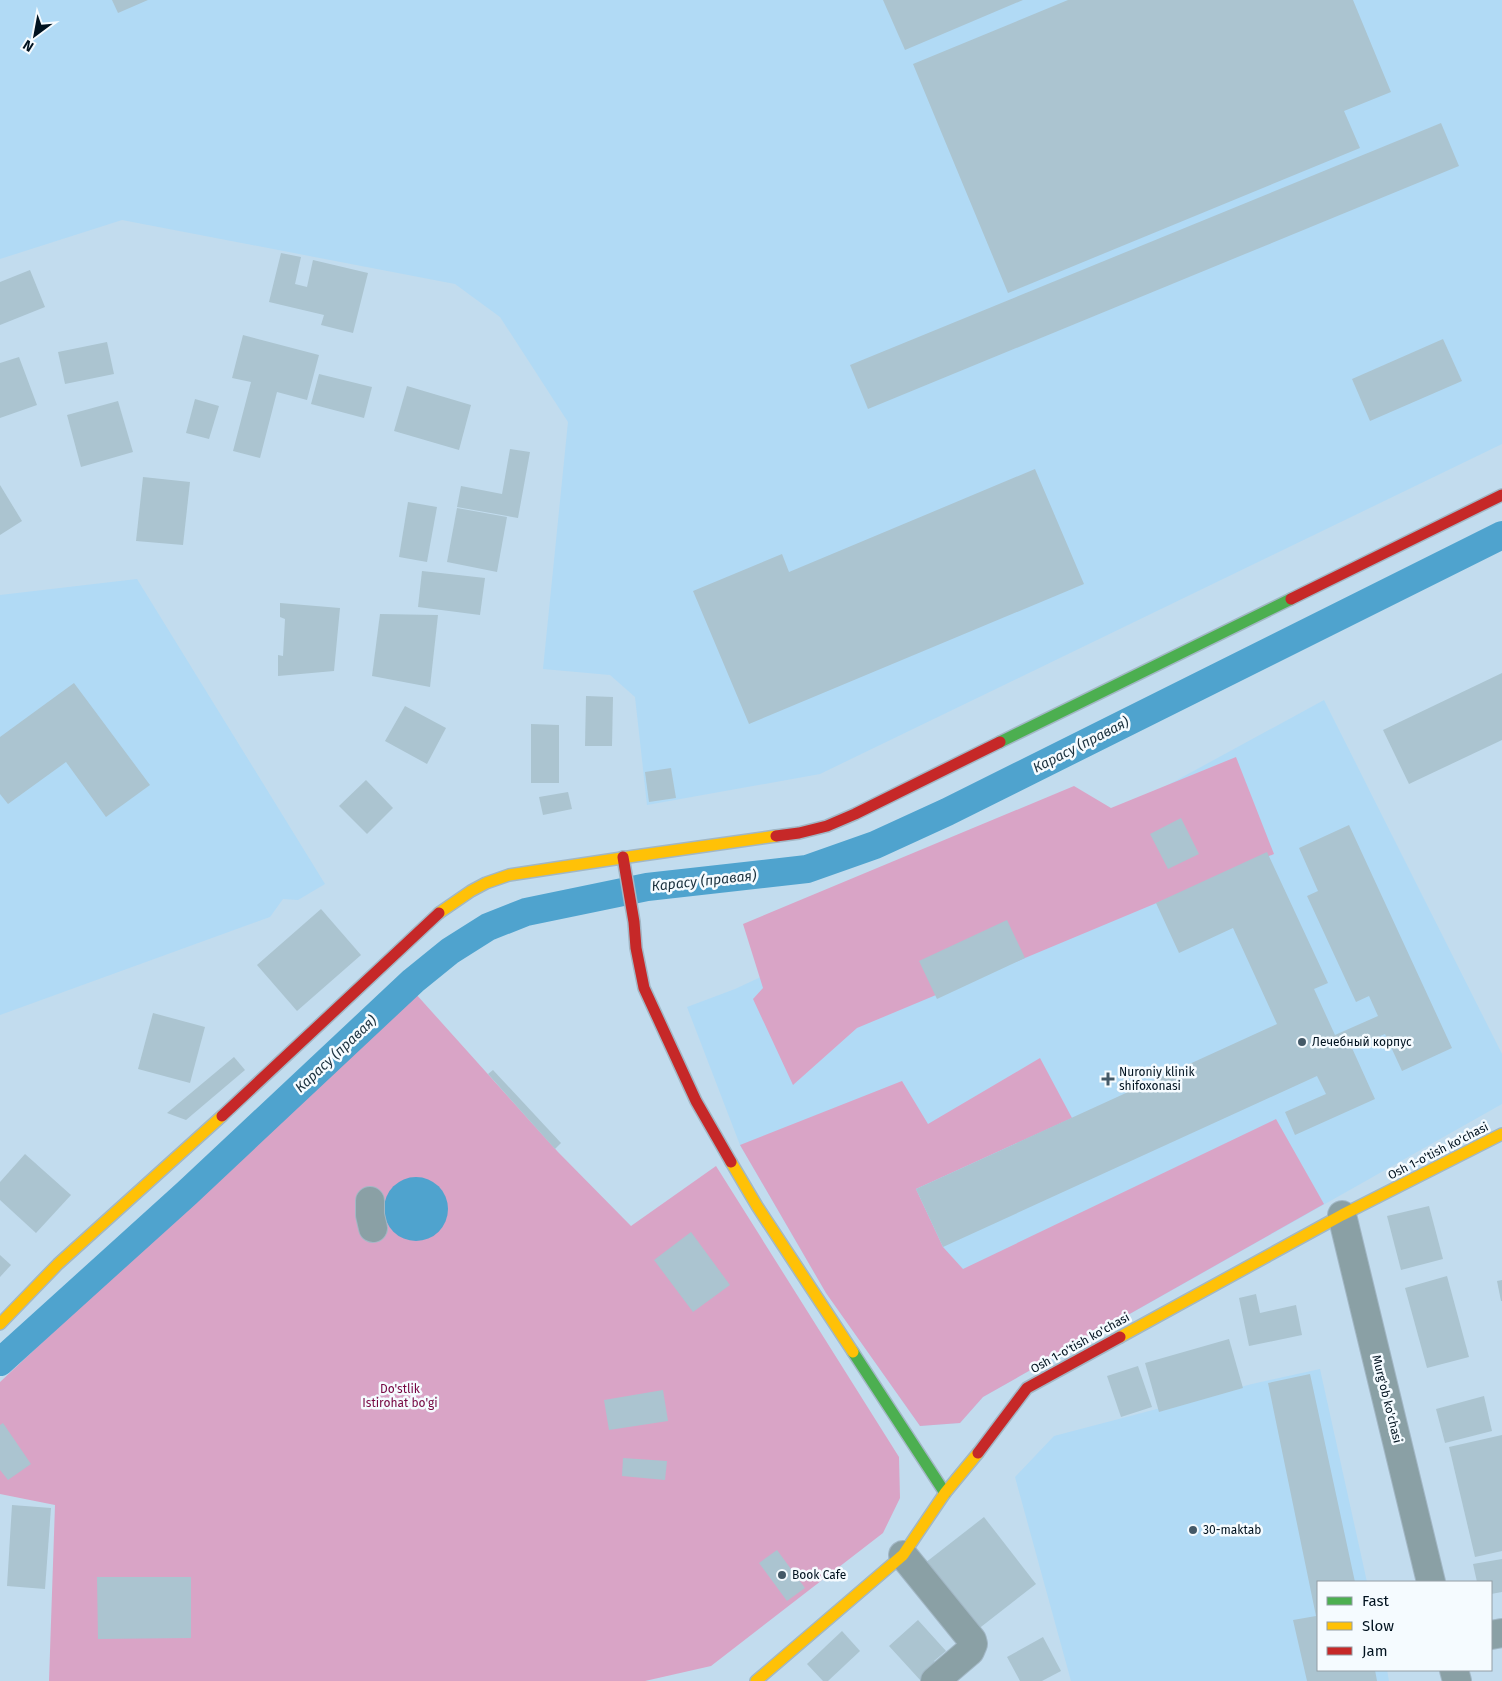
<svg xmlns="http://www.w3.org/2000/svg" width="1502" height="1681" font-family="'Fira Sans',sans-serif">
  <rect width="100%" height="100%" fill="#c2dcee"/>
  <g fill="#b1daf5">
    <polygon points="0,0 1502,0 1502,444 820,774 647,805 635,697 610,675 543,669 568,422 500,317 455,284 122,220 0,259"/>
    <polygon points="137,579 325,884 298,900 283,899 270,917 0,1015 0,595"/>
    <polygon points="1324,700 1502,1054 1502,1104 983,1397 960,1423 920,1426 826,1293 740,1145 687,1007 735,989 802,958 1065,841"/>
    <polygon points="1320,1369 1367,1582 1318,1582 1318,1670 1387,1670 1389,1681 1071,1681 1015,1477 1054,1436 1252,1384"/>
  </g>
  <g fill="#d9a4c6">
    <polygon points="1236,757 1274,854 857,1028 793,1085 753,999 763,988 743,924 1074,786 1111,808"/>
    <polygon points="415,993 558,1152 631,1226 716,1166 899,1457 900,1498 883,1533 711,1666 645,1681 49,1681 55,1505 0,1494 0,1382"/>
    <polygon points="1040,1058 1072,1118 916,1189 943,1247 963,1269 1276,1119 1324,1204 983,1397 960,1423 920,1426 826,1293 740,1145 902,1081 928,1124"/>
  </g>
  <circle fill="#4fa3ce" cx="416" cy="1209" r="32"/>
  <g fill="none" stroke-linecap="round" stroke-linejoin="round">
    <polyline stroke="#4fa3ce" stroke-width="28" points="0,1362 187,1193 413,981 450,951 488,927 526,912 647,887 807,869 875,845 947,812 1502,535"/>
  </g>
  <g fill="#abc4d0">
    <polygon points="112,0 148,0 118,13"/>
    <polygon points="883,0 1023,0 905,50"/>
    <polygon points="1068,0 1353,0 1391,92 1344,111 1360,148 1008,293 913,64"/>
    <polygon points="1441,123 1459,166 868,409 850,365"/>
    <polygon points="281,253 301,257 295,284 307,287 313,260 368,273 353,333 321,325 324,315 269,302"/>
    <polygon points="30,270 45,307 0,325 0,282"/>
    <polygon points="243,335 319,355 307,400 277,392 260,458 233,451 251,382 232,378"/>
    <polygon points="1443,339 1462,381 1370,421 1352,379"/>
    <polygon points="107,342 114,374 65,384 58,352"/>
    <polygon points="19,357 37,405 0,418 0,363"/>
    <polygon points="319,374 372,387 364,418 311,404"/>
    <polygon points="407,386 471,405 459,450 394,431"/>
    <polygon points="195,399 219,406 209,439 186,433"/>
    <polygon points="118,401 133,452 81,467 67,415"/>
    <polygon points="510,449 530,452 518,518 457,507 461,486 502,494"/>
    <polygon points="1035,469 1084,584 749,724 693,591 782,554 789,572"/>
    <polygon points="143,477 190,482 183,545 136,541"/>
    <polygon points="0,485 22,521 0,535"/>
    <polygon points="408,502 437,507 427,562 399,557"/>
    <polygon points="457,508 507,517 497,572 447,562"/>
    <polygon points="422,571 485,578 480,615 418,607"/>
    <polygon points="280,603 340,608 334,671 278,676 278,655 283,656 285,619 280,617"/>
    <polygon points="380,614 438,615 430,687 372,676"/>
    <polygon points="1502,673 1502,740 1409,784 1383,730"/>
    <polygon points="74,683 150,785 106,817 66,762 8,804 0,794 0,737"/>
    <polygon points="586,696 613,697 612,746 585,746"/>
    <polygon points="405,706 446,728 427,764 385,741"/>
    <polygon points="531,724 559,725 559,783 531,783"/>
    <polygon points="671,768 676,798 649,802 645,772"/>
    <polygon points="366,780 393,808 367,834 339,806"/>
    <polygon points="568,792 572,809 543,815 539,797"/>
    <polygon points="1181,818 1199,854 1168,869 1150,834"/>
    <polygon points="1349,825 1452,1048 1402,1071 1385,1034 1352,1048 1375,1099 1295,1135 1285,1112 1326,1094 1317,1076 943,1247 916,1189 1277,1024 1233,928 1179,953 1156,903 1267,852 1328,983 1314,989 1335,1035 1378,1016 1369,996 1356,1002 1307,896 1318,891 1299,848"/>
    <polygon points="321,909 361,955 297,1011 257,965"/>
    <polygon points="1007,920 1025,958 937,999 919,961"/>
    <polygon points="153,1013 205,1027 190,1083 138,1069"/>
    <polygon points="234,1057 245,1070 186,1120 167,1113"/>
    <polygon points="493,1070 561,1143 555,1149 488,1074"/>
    <polygon points="25,1154 71,1195 36,1233 0,1200 0,1182"/>
    <polygon points="1429,1206 1443,1259 1401,1270 1387,1216"/>
    <polygon points="691,1232 730,1285 693,1312 654,1260"/>
    <polygon points="0,1255 11,1265 0,1277"/>
    <polygon points="1447,1276 1469,1357 1427,1368 1405,1288"/>
    <polygon points="1502,1280 1502,1301 1501,1301 1497,1281"/>
    <polygon points="1256,1294 1260,1313 1296,1305 1302,1335 1249,1346 1239,1298"/>
    <polygon points="1229,1339 1243,1388 1159,1412 1145,1363"/>
    <polygon points="1138,1366 1152,1407 1121,1417 1107,1376"/>
    <polygon points="1310,1374 1355,1582 1318,1582 1318,1670 1375,1670 1377,1681 1307,1681 1293,1620 1316,1616 1268,1383"/>
    <polygon points="663,1390 668,1421 609,1430 604,1400"/>
    <polygon points="1484,1396 1492,1431 1445,1443 1436,1409"/>
    <polygon points="3,1423 31,1464 8,1480 0,1470 0,1425"/>
    <polygon points="1502,1435 1502,1551 1475,1557 1449,1447"/>
    <polygon points="623,1458 667,1461 665,1480 622,1476"/>
    <polygon points="12,1505 51,1508 45,1589 7,1586"/>
    <polygon points="984,1517 1036,1584 977,1630 925,1563"/>
    <polygon points="777,1550 805,1588 787,1601 759,1563"/>
    <polygon points="1502,1559 1502,1592 1491,1594 1491,1582 1477,1582 1473,1564"/>
    <polygon points="97,1577 191,1577 191,1638 98,1639"/>
    <polygon points="918,1620 946,1651 934,1661 939,1667 923,1681 921,1681 889,1646"/>
    <polygon points="842,1631 860,1651 828,1681 823,1681 807,1664"/>
    <polygon points="1043,1637 1061,1671 1042,1681 1020,1681 1007,1657"/>
  </g>
  <g fill="none" stroke-linecap="round" stroke-linejoin="round">
    <defs>
      <g id="street">
        <polyline points="370,1201 370,1215 373,1228"/>
        <polyline points="1342,1215 1431,1582"/>
        <polyline points="903,1555 972,1640 973,1644 970,1651 935,1681"/>
        <polyline points="1491,1635 1502,1633"/>
        <polyline points="1454,1670 1457,1681"/>
      </g>
      <g id="fast">
        <polyline points="1000,742 1291,599"/>
        <polyline points="853,1352 945,1493"/>
      </g>
      <g id="slow">
        <polyline points="439,913 471,891 486,883 509,875 635,856 776,836"/>
        <polyline points="731,1162 757,1206 853,1352"/>
        <polyline points="0,1324 58,1264 222,1116"/>
        <polyline points="1120,1337 1342,1215 1502,1134"/>
        <polyline points="756,1681 903,1555 945,1493 978,1453"/>
      </g>
      <g id="jam">
        <polyline points="1291,599 1502,495"/>
        <polyline points="776,836 799,833 827,826 855,814 1000,742"/>
        <polyline points="623,857 634,922 636,948 644,988 696,1101 731,1162"/>
        <polyline points="222,1116 439,913"/>
        <polyline points="978,1453 1027,1388 1120,1337"/>
      </g>
    </defs>
    <use href="#street" stroke="#a2b7c5" stroke-width="30"/>
    <use href="#fast" stroke="#a2b7c5" stroke-width="14"/>
    <use href="#slow" stroke="#a2b7c5" stroke-width="14"/>
    <use href="#jam" stroke="#a2b7c5" stroke-width="14"/>
    <use href="#street" stroke="#8aa0a5" stroke-width="28"/>
    <use href="#fast" stroke="#4caf50" stroke-width="11"/>
    <use href="#slow" stroke="#ffc107" stroke-width="11"/>
    <use href="#jam" stroke="#c62828" stroke-width="11"/>
  </g>
  <g fill="#445967" stroke="#f5fbff" stroke-width="2">
    <circle cx="1302" cy="1042" r="5"/>
    <path d="M1105.5 1071.5h5v5h5v5h-5v5h-5v-5h-5v-5h5z"/>
    <circle cx="1193" cy="1530" r="5"/>
    <circle cx="782" cy="1575" r="5"/>
  </g>
  <g text-anchor="middle" dominant-baseline="central" stroke-width="5" stroke-linejoin="round" paint-order="stroke">
    <g font-size="12" fill="#00121f" stroke="#f5fbff" text-anchor="start">
      <text x="1312" y="1042">Лечебный корпус</text>
      <text x="1119" y="1072">Nuroniy klinik<tspan x="1119" dy="14">shifoxonasi</tspan></text>
      <text x="1203" y="1530">30-maktab</text>
      <text x="792" y="1575">Book Cafe</text>
    </g>
    <g font-size="12" fill="#00121f" stroke="#f5fbff">
      <text transform="translate(1438 1151) rotate(-27)">Osh 1-o'tish ko'chasi</text>
      <text transform="translate(1080 1343) rotate(-29)">Osh 1-o'tish ko'chasi</text>
      <text transform="translate(1387 1399) rotate(76)">Murg'ob ko'chasi</text>
    </g>
    <g font-size="12" fill="#750540" stroke="#f5fbff">
      <text x="400" y="1389">Do'stlik<tspan x="400" dy="14">Istirohat bo'gi</tspan></text>
    </g>
    <g font-size="14" font-style="italic" fill="#1c323f" stroke="#f5fbff">
      <text transform="translate(1081 745) rotate(-27)">Карасу (правая)</text>
      <text transform="translate(704 881) rotate(-6)">Карасу (правая)</text>
      <text transform="translate(336 1054) rotate(-43)">Карасу (правая)</text>
    </g>
  </g>
  <rect x="1317" y="1581" width="175" height="90" fill="#f5fbff" stroke="#939ea5"/>
  <rect x="1327" y="1597" width="25" height="8" fill="#4caf50" stroke="#939ea5"/>
  <text x="1362" y="1606" font-size="15" fill="#00121f">Fast</text>
  <rect x="1327" y="1622" width="25" height="8" fill="#ffc107" stroke="#939ea5"/>
  <text x="1362" y="1631" font-size="15" fill="#00121f">Slow</text>
  <rect x="1327" y="1647" width="25" height="8" fill="#c62828" stroke="#939ea5"/>
  <text x="1362" y="1656" font-size="15" fill="#00121f">Jam</text>
  <g transform="translate(35 35) rotate(212)" stroke="#f5fbff" stroke-width="4" paint-order="stroke">
  <path d="M0-4L9 19L0 12L-9 19Z" fill="#00121f"/>
  <text y="-8" font-size="14" font-weight="bold" text-anchor="middle" fill="#00121f">N</text>
  </g>
</svg>
